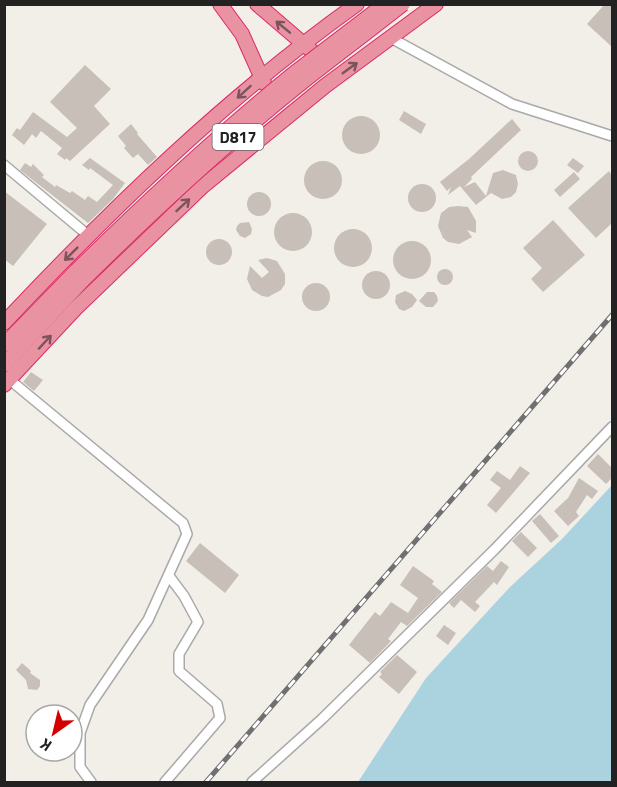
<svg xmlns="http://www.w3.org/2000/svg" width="617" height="787" font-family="'Titillium Web',sans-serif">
  <rect width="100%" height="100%" fill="#f2efe9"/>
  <polygon fill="#aad3df" points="612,485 612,782 358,782 426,678 510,587 562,539"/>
  <g fill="#c7bfb8">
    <polygon points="605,4 612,4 612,47 587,24"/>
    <polygon points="85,65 111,89 94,106 110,124 70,161 66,158 65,160 57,154 62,148 41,131 36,138 32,134 24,145 12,135 17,128 20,130 33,112 67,137 77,128 50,102"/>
    <polygon points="404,111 426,124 421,134 399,120"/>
    <circle cx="361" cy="135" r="19"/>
    <polygon points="512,119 521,130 471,177 472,179 464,187 475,182 486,196 493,173 503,170 516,175 518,184 516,192 511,197 502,199 491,193 476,205 460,186 448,195 451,187 447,191 440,182 469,159"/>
    <polygon points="131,124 138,133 137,134 157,157 148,165 138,154 133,158 124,148 126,146 118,136"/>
    <circle cx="528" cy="161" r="10"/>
    <polygon points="90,158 125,183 113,199 88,223 20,170 25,163 31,167 33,164 44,175 42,177 55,187 56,185 70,193 72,191 85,200 88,196 97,202 113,185 90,168 89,170 82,165"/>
    <polygon points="573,158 584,166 578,173 567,165"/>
    <circle cx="323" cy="180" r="19"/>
    <polygon points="609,171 612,176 612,223 596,238 568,208"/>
    <polygon points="574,172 580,179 560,197 554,190"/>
    <circle cx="422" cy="198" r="14"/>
    <polygon points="4,191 47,224 13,266 4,259"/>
    <circle cx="259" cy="204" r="12"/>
    <polygon points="458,206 468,207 476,221 476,233 467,230 472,237 459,244 448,242 443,238 438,226 441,213 449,207"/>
    <circle cx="293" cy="232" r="19"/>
    <polygon points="553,220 585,255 543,292 531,279 542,268 523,248"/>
    <polygon points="249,222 252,229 251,234 245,238 240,236 236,230 237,226 240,223"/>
    <circle cx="353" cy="248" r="19"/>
    <circle cx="219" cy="252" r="13"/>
    <circle cx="412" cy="260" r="19"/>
    <polygon points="267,258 277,261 285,274 285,284 281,290 268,297 262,296 252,290 247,279 250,266 262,278 269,272 258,260"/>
    <circle cx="445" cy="277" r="8"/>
    <circle cx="376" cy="285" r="14"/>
    <circle cx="316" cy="297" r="14"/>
    <polygon points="405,291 412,294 417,300 412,307 404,311 399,309 395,302 396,295"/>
    <polygon points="427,292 434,292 437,296 438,301 433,307 426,307 419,301"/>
    <polygon points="31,372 43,380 34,391 23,382"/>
    <polygon points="598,454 612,468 612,478 606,484 587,466"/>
    <polygon points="520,466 530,473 496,513 487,505 501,488 490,480 497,471 510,480"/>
    <polygon points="579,478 598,491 592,499 587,495 576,512 579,516 568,526 554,511 568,498"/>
    <polygon points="540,514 559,536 551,543 532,521"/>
    <polygon points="521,532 537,548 528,557 512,541"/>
    <polygon points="200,543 239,575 225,593 186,561"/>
    <polygon points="501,561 509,567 497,585 494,582 475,602 480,606 475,612 461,600 454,608 449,603 487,566 493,571"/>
    <polygon points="413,566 434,581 432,584 442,592 407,626 401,622 388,639 391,641 370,663 349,645 375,612 380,616 391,602 408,613 418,598 400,585"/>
    <polygon points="444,625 456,633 448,645 436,636"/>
    <polygon points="397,655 417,672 399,694 379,677 382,674 380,672"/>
    <polygon points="22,663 31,671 30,673 40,680 40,686 37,690 28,689 26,680 16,670"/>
  </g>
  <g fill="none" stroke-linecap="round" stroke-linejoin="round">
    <defs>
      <g id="minor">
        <polyline points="391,38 512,104 612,136"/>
        <polyline points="4,165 89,236"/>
        <polyline points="10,380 183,523 187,534 148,620 90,705 80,733 80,767 91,782"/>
        <polyline points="165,782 220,718 217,704 179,671 179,654 198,622 184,596 169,576"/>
        <polyline points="252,782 322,719 495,549 612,427"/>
      </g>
      <g id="highway">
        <polyline points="220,4 242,34 264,83"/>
        <polyline points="257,4 313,52 320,67"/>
        <path d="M4 323C112 208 228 96 357 4"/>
        <polyline points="4,345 76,271"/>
        <polyline points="4,365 83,280"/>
        <polyline points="4,385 76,308 203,186 325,86 436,4"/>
      </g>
    </defs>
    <use href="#minor" stroke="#a9a9a9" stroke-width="12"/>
    <use href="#highway" stroke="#dc2a67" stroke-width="16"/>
    <use href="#minor" stroke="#fff" stroke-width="9"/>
    <use href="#highway" stroke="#e892a2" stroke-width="14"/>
    <defs>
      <polyline id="rail" points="206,782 612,315"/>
    </defs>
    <use href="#rail" stroke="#707070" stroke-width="5"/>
    <use href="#rail" stroke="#fff" stroke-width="3" stroke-dasharray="9" stroke-linecap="butt"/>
    <defs>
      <g id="highway-bridge">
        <path d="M76 271C146 202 220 133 297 71 326 49 355 27 385 4"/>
        <path d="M83 280C154 210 227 142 305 80 337 55 370 30 403 4"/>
      </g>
    </defs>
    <use href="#highway-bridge" stroke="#dc2a67" stroke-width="16" stroke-linecap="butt"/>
    <use href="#highway-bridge" stroke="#e892a2" stroke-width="14"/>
  </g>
  <defs><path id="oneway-shaft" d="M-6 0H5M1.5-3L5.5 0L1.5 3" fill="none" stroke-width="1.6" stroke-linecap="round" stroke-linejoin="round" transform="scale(1.5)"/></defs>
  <g stroke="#7b545c">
    <use href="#oneway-shaft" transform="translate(283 27) rotate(-141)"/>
    <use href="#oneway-shaft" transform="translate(350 68) rotate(-36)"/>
    <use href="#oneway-shaft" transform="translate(244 92) rotate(138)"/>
    <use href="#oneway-shaft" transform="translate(183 205) rotate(-43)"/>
    <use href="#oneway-shaft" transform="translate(71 254) rotate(135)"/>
    <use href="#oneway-shaft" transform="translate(45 342) rotate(-47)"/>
  </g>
  <g text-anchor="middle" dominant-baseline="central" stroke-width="6" stroke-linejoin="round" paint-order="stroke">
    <rect fill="#fff" stroke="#646464" stroke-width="1.5" x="212.5" y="124" width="51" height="26" rx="4.5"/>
    <g font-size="16" font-weight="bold" fill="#222">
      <text x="238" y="137">D817</text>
    </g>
  </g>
  <rect width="617" height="787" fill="none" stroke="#222222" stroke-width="12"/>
  <g transform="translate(54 733) rotate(214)"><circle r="28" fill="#ffffff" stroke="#a7a7a7" stroke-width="1.5"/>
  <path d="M0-4.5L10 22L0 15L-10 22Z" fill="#d40000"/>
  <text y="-9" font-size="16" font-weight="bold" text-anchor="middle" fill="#222222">K</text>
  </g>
</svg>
